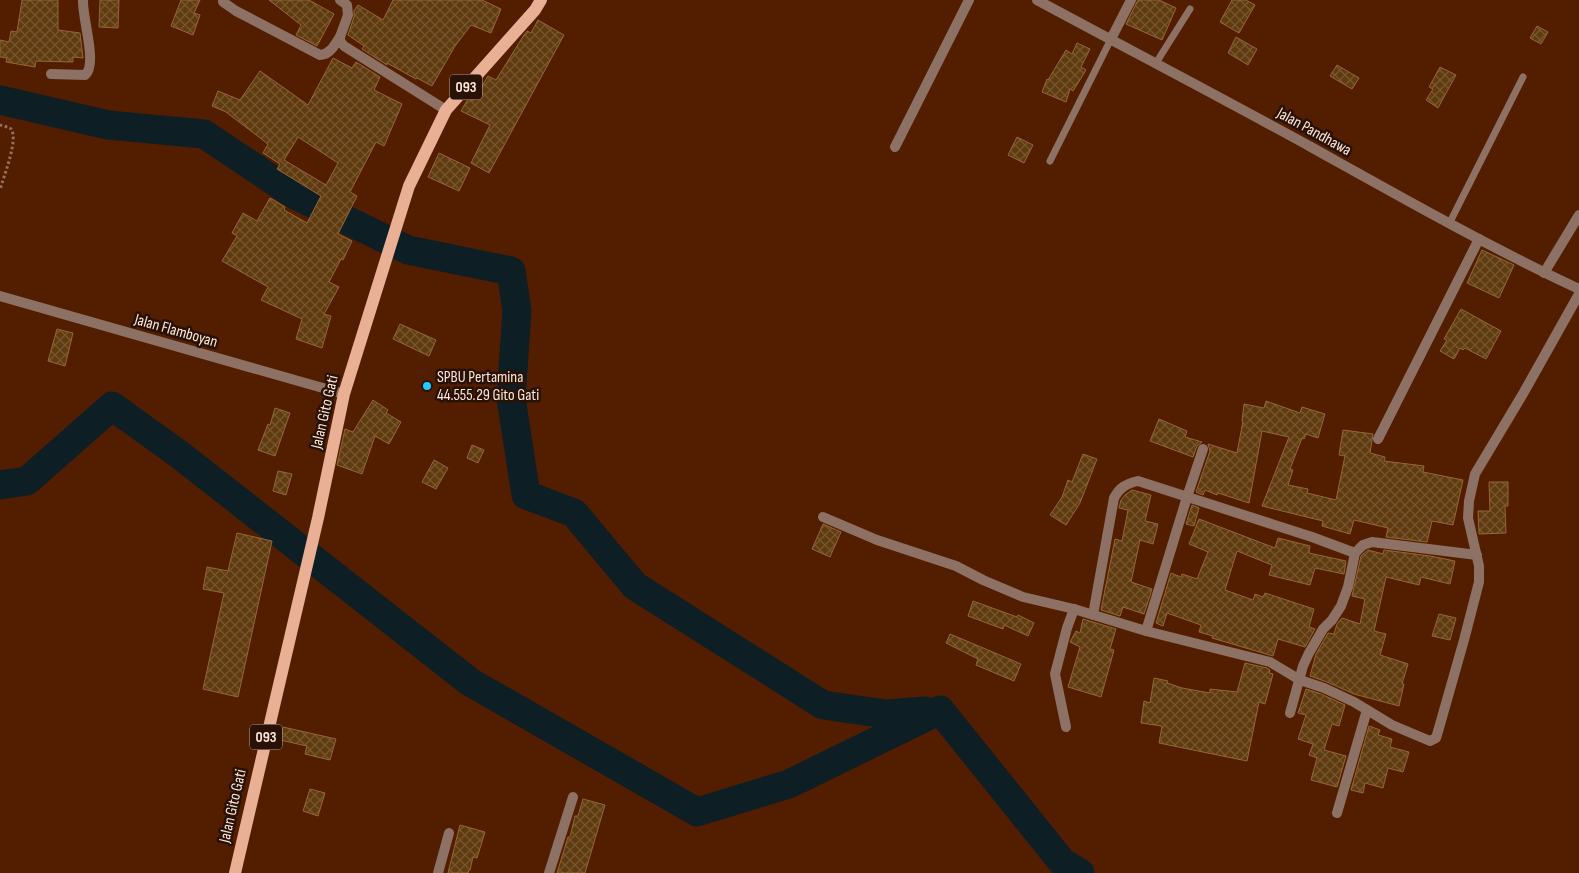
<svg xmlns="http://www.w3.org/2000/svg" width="1579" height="873" font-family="'Sofia Sans Condensed',sans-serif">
  <defs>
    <pattern id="building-cross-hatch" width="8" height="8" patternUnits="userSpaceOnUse" patternTransform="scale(1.25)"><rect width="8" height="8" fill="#5f3b0f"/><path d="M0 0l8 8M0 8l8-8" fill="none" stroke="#775731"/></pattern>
  </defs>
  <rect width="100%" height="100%" fill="#531e00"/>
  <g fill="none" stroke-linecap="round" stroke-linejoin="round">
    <g stroke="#0e1e25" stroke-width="29">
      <polyline points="0,100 108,125 204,134 295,195 408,250 511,271 517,311 511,398 526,495 574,513 635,586 823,705 886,714 925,711"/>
      <polyline points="0,485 27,481 112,406 180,455 470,682 697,812 789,784 940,710 1062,862 1080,873"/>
    </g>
  </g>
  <g fill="url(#building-cross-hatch)" stroke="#956735" fill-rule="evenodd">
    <polygon points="22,0 58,0 58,30 80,33 83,58 73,57 73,62 36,61 35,67 6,62 7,58 0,57 0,40 9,42 11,31 17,32"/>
    <polygon points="100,0 119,0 118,28 99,27"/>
    <polygon points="181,0 200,0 194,13 200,15 193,35 171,26"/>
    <polygon points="269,0 309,0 334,14 317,46 296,35 301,25"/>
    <polygon points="393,0 482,0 501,9 491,33 471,25 455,46 432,86 417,78 416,79 387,63 387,65 362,49 364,46 348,35 354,17 354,11 358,5 383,20"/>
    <polygon points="1138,0 1159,0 1176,8 1162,40 1126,24"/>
    <polygon points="1232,0 1246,0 1255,5 1239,33 1220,22"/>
    <polygon points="538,20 564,35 489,173 471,163 490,125 461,111 468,99 473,101 488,76 496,80 524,35 527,31 531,33"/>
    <polygon points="1537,26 1548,32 1541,44 1530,38"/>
    <polygon points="1236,37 1257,49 1248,65 1228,53"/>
    <polygon points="1077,43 1090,49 1081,67 1086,70 1073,91 1070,89 1066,102 1042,92 1047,79 1048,80 1066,50 1072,54"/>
    <path d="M333 58 352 68 356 62 380 77 374 90 402 104 384 146 376 142 350 192 357 196 338 234 352 241 343 260 341 259 329 282 339 287 324 314 331 316 322 348 296 339 302 319 261 300 268 287 222 261 237 236 232 233 243 213 257 221 270 198 285 207 284 210 307 223 321 196 277 169 280 164 263 153 268 144 226 112 212 106 218 91 240 100 260 71 308 105ZM298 137 338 163 326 185 284 160Z"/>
    <polygon points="1337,65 1359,78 1352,89 1330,76"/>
    <polygon points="1440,67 1456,75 1438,108 1426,100 1433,89 1429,87"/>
    <polygon points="1017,137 1033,145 1024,163 1008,155"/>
    <polygon points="439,153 470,168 459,191 428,177"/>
    <polygon points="1482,250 1514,265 1499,298 1467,283"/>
    <polygon points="1461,309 1501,331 1486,359 1465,348 1463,350 1460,348 1454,359 1440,351 1447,340 1444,339"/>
    <polygon points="400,324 436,340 429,356 393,339"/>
    <polygon points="57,329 73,333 65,366 48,361"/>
    <polygon points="373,400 388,410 386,413 401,422 389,444 375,436 362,474 337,465 345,429 353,432"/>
    <polygon points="1266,401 1300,413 1302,407 1325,414 1318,438 1306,434 1304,439 1302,438 1290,469 1293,470 1288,485 1308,489 1307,493 1336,500 1345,456 1339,455 1343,430 1373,434 1370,453 1385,457 1384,461 1424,466 1423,472 1463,480 1453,525 1432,521 1427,542 1386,537 1388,528 1354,520 1350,534 1322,526 1323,521 1262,506 1289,437 1262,431 1249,503 1218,493 1217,495 1205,490 1203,495 1196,492 1210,451 1208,444 1237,453 1243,421 1242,421 1244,404 1264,408"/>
    <polygon points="275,408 290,413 275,456 258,450 268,424 270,425"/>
    <polygon points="1159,419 1187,431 1185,437 1202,442 1197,446 1193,457 1150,441"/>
    <polygon points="472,445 484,450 478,463 467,458"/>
    <polygon points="1083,454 1097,459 1080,503 1066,525 1050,515 1062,497 1068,480 1072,482"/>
    <polygon points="434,460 448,468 436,489 422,482"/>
    <polygon points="278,471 292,474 286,495 273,491"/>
    <polygon points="1489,482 1508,482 1508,506 1505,506 1506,533 1479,534 1478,511 1490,511"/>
    <polygon points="1132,490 1151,495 1145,521 1158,524 1153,544 1140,540 1131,582 1152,589 1144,614 1123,607 1120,616 1101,610 1115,539 1122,541 1128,510 1119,508 1121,500 1126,494 1128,493 1129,492"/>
    <polygon points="1192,505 1199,508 1194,526 1186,524"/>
    <polygon points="1199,519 1275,548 1278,538 1310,546 1309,553 1346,561 1344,574 1315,568 1310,585 1269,575 1272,565 1237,551 1225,590 1253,600 1255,594 1263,597 1265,593 1314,609 1309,627 1315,629 1305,647 1278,639 1273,656 1212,638 1213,636 1199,632 1201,625 1167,613 1163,626 1156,623 1171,573 1181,577 1182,574 1197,579 1208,552 1189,544"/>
    <polygon points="823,524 841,532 830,557 812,549"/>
    <polygon points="237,533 272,541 238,697 203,689 224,593 203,589 207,567 228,571"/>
    <polygon points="1368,550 1383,554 1384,550 1430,556 1455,561 1450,584 1421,577 1419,585 1386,577 1374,631 1386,634 1380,655 1408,664 1402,684 1404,684 1399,706 1354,694 1327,682 1310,676 1316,654 1328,633 1334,634 1337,624 1342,618 1360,624 1365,599 1352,596 1361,556"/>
    <polygon points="973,601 1017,617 1018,615 1034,623 1028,636 1004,625 1003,629 968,616"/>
    <polygon points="1439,614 1456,618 1450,640 1432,636"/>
    <polygon points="1083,619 1116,629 1110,649 1114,650 1101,697 1068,687 1080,647 1070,642 1076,631 1080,633"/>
    <polygon points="950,634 1021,664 1014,681 976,665 978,659 946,643"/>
    <polygon points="1245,663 1267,668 1270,670 1269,673 1273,674 1265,704 1259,702 1247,761 1159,743 1162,726 1141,723 1144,701 1150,703 1154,678 1168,681 1167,683 1182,688 1210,693 1210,689 1237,692"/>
    <polygon points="1306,689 1321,694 1345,705 1339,726 1332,724 1324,750 1346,756 1337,787 1311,780 1317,758 1309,755 1313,744 1298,739 1306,715 1298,713"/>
    <polygon points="1369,726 1380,730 1378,735 1392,739 1390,747 1409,752 1403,772 1388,768 1383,788 1365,783 1363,793 1351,790"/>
    <polygon points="283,727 336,739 330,760 305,754 307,746 280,740"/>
    <polygon points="310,789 325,793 318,816 303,811"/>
    <polygon points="583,799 605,805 585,873 557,873 568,837 570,837 575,816 578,816"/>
    <polygon points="460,825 485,832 477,858 473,857 470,870 469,870 468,873 448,873"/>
  </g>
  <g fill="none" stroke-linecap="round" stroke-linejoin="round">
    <path stroke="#976f5a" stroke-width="3" stroke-dasharray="2.5 2.5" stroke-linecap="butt" d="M0 125C3 126 9 127 11 129 19 139 3 178 0 190"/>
    <g stroke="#8d7164" stroke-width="7">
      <polyline points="1156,63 1190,9"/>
      <polyline points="1050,161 1111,39"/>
      <polyline points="1449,224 1523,77"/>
    </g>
    <g stroke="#8d7164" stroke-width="10">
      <path d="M223 0V2L236 11 320 55C330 55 335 44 340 37"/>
      <polyline points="340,0 347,5 348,15 340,37 340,41 344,46 446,110"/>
      <path d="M1037 0C1128 49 1220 97 1311 147 1399 196 1487 246 1579 289"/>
      <polyline points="1111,39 1131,0"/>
      <path d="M51 74 85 75C98 65 82 18 83 0"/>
      <polyline points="895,147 969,0"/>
      <polyline points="1544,273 1579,215"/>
      <polyline points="0,296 344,394"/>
      <polyline points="1378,439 1479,239"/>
      <polyline points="823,517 877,540 956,566 983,580 1023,597 1074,609 1146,631 1270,662 1300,680 1324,688 1354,702 1392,725 1430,741 1436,738 1439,728 1464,640 1479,582 1479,566 1468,518 1469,501 1475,474 1524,392 1579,294"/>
      <path d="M1093 615 1114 498C1120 487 1126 484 1138 481L1312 537 1355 553"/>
      <polyline points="1146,631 1187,497 1203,449"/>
      <polyline points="1290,713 1303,666 1309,653 1323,629 1332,620 1341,606 1348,587 1355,553 1363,545 1372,542 1477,555"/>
      <polyline points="1066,727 1055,674 1067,628 1074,609"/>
      <polyline points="1337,813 1367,710"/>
      <polyline points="438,873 449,833"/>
      <polyline points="549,873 573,797"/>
    </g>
    <polyline stroke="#e9b096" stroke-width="12" points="235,873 318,518 344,394 409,186 446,110 535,10 541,0"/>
  </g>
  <circle fill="#23c9fe" stroke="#291106" stroke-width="2" cx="427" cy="386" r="5"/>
  <g text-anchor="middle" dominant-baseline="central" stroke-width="5" stroke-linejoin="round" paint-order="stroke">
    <g fill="#291106" stroke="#bca69c" stroke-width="1">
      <rect x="450" y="74.5" width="32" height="25" rx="4"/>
      <rect x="250" y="724.5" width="32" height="25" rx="4"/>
    </g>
    <g font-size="15" font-weight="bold" fill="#fbe6dc">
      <text x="466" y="87">093</text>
      <text x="266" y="737">093</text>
    </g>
    <g font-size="16" fill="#fbe6dc" stroke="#291106">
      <text transform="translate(1314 132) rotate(29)">Jalan Pandhawa</text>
      <text transform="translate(176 331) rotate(16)">Jalan Flamboyan</text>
      <text transform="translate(325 412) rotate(-77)">Jalan Gito Gati</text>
      <text transform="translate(233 806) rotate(-77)">Jalan Gito Gati</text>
    </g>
    <g font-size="16" fill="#fbe6dc" stroke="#291106" text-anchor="start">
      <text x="437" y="377">SPBU Pertamina<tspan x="437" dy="18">44.555.29 Gito Gati</tspan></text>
    </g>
  </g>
</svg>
